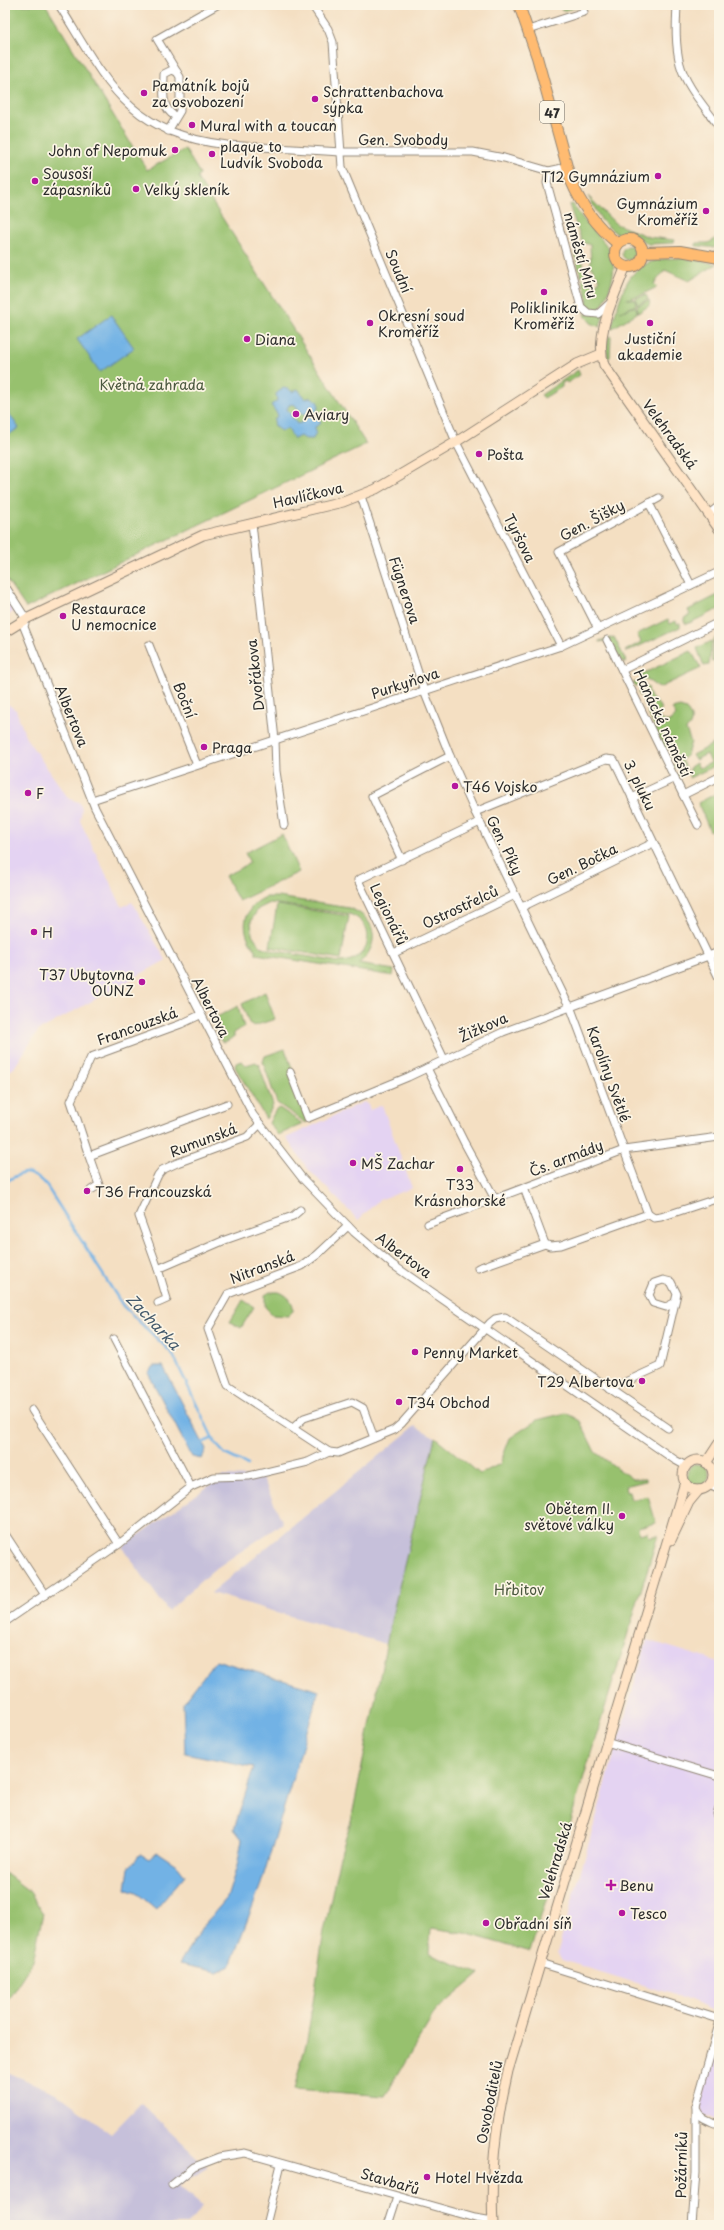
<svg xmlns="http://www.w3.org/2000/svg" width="724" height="2230" font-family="'Playpen Sans',sans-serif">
  <rect width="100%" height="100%" fill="#fcf5e5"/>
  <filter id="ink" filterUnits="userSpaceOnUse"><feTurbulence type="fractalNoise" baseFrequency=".025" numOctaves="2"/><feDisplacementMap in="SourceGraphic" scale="8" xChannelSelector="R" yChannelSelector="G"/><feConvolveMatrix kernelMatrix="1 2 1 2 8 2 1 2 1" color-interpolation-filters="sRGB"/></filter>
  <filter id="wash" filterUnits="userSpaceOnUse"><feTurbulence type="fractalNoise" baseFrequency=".012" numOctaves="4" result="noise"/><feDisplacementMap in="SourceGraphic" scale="16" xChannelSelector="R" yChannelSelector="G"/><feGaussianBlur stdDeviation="0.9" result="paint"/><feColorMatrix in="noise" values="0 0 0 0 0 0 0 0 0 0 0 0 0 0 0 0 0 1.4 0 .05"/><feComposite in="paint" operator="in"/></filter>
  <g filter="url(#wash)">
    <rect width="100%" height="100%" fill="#f4dfc2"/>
    <g fill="#e4d3f2">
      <polygon points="5,598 14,611 5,618"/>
      <polygon points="5,702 16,710 26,738 69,799 79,802 82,809 80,821 122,907 132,902 166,960 38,1031 14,1068 5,1073"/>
      <polygon points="364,1102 368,1104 370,1110 382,1105 412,1188 379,1200 358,1220 308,1169 286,1138"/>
      <polygon points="647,1640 719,1662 719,2013 675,1995 562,1960 557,1954"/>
      <polygon points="719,2037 719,2121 702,2114 700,2105"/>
    </g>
    <g fill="#c6c0da">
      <polygon points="415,1426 435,1437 386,1644 211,1593"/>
      <polygon points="223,1476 262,1477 283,1523 212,1571 168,1611 122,1547"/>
      <polygon points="5,2071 58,2094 111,2134 141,2103 208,2167 179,2186 202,2206 188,2225 5,2225"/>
    </g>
    <g fill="#97c16e" stroke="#61764c" fill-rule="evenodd">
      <polygon points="5,5 46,5 147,170 185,149 200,174 197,178 366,444 26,608 5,577"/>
      <polygon points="560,5 588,5 562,11"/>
      <polygon points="588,196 616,224 649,237 674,240 673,243 648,244 635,235 619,234 613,231 602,221"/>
      <path d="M573 204C592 239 626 244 609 290 606 298 603 307 596 311L589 310 582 303 588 301 582 279 588 277 594 287 600 280 591 266 590 245 582 242 569 205Z"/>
      <polygon points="719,237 719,248 696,246 696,243 708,243"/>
      <circle cx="629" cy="253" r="7"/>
      <polygon points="580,251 586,275 581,276 574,253"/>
      <path d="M684 258 717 264 689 281 665 270 654 284 657 287 641 295 627 299H635L636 305 620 312 636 306 637 313 611 329C625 282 628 257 684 258Z"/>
      <polygon points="646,295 648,299 637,305 636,298"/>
      <polygon points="649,300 650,305 638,313 637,306"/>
      <polygon points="604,313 600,327 591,323 584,314"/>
      <polygon points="611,336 610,357 608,359 606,347 608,337"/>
      <polygon points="578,370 580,375 567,383 566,381 562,383 562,387 544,398 541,395"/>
      <polygon points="718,595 719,609 687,624 684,622 684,618 690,615 688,610"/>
      <polygon points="668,619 670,624 676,621 677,624 680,623 680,627 629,651 625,651 641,642 637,634"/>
      <polygon points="614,637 627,663 621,661 610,640 599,642 599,641"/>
      <polygon points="719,637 719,642 716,643 719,650 719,659 712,662 714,639"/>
      <polygon points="712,641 709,665 704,666 697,648"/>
      <polygon points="691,651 701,668 659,688 640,675"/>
      <path d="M642 681 648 687C650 701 653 698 662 708L657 714C661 723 671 724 676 715L672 709 680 707 686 709C693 716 693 724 686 730L691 742 687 755 681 760 687 769 679 778 677 774 682 772 680 766 674 768 673 765 678 762 675 757 670 759 669 756 673 753 671 748 665 750 647 711 652 708 649 703 644 705 643 702 648 699 645 694 640 696 638 692 643 690 641 684 635 686 633 683Z"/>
      <polygon points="719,741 719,764 689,778 690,767 696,763 699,768 711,763 707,754 695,760 692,755"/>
      <polygon points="719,792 719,827 710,831 698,803"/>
      <polygon points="282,834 299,872 239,901 225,876 250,863 245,853"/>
      <path d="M266 897H278L349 908C378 918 381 946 358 964L394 970 393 976 256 954V950C239 932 242 907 266 897ZM270 903 349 914C379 924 371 962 339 962L271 950 260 946 252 934 251 921 258 909Z"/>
      <polygon points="277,905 349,916 341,959 270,947"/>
      <polygon points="265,992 275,1019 254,1026 249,1023 242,1004"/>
      <polygon points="238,1006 244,1027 234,1032 234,1037 225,1042 221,1041 211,1020"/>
      <polygon points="285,1049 293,1071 290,1072 307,1122 306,1123 277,1103 263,1062 265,1056"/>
      <polygon points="242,1061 246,1065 256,1062 259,1065 273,1105 266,1119 235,1067 236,1063"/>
      <polygon points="279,1108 281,1109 303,1124 278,1135 269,1123 275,1111"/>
      <path d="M279 1292C287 1295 294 1301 293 1311L288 1316 273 1315 265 1307V1295L270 1292Z"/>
      <polygon points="243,1300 254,1307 241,1328 230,1322"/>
      <polygon points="566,1413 580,1421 595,1452 632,1479 645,1479 645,1481 625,1486 626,1492 629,1492 631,1500 648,1496 656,1523 638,1527 639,1534 648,1532 649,1537 658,1535 530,1952 465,1933 431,1928 429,1954 480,1974 436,2011 385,2096 294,2089 307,2040 324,1931 340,1856 351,1821 392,1616 435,1437 480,1474 500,1464 510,1438 537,1420"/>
      <circle cx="698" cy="1475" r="11"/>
      <polygon points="5,1873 30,1892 43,1913 33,1961 5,2004"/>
    </g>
    <g fill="#72b2e5" stroke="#4e6e88">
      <polygon points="111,315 134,348 100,372 77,339"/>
      <polygon points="283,388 289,389 292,392 298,389 305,399 311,397 317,401 319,406 315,413 303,414 294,404 289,405 287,409 297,424 303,422 305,417 316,415 321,423 315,427 316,432 313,439 306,439 300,436 294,439 288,429 281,431 275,427 274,420 278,415 271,405 277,401 276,394"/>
      <polygon points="5,408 19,428 5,437"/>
      <polygon points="153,1366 163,1366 206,1449 202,1459 192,1457 148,1373"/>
      <polygon points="216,1660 319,1691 261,1884 230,1966 217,1972 179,1964 202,1927 227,1898 237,1866 242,1839 234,1829 254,1767 185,1753 183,1703"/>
      <polygon points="157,1852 178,1866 185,1875 156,1909 137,1893 126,1889 129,1868 140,1854 149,1859"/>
    </g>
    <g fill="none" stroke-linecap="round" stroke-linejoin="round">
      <g stroke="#72b2e5" stroke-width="2.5">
        <path d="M5 1182C25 1171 25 1169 44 1182L123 1306 172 1353 215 1443 225 1454 248 1465"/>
        <polyline points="202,1443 213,1438"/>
      </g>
    </g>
  </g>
  <g filter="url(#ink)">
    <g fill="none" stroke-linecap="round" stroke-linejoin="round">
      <defs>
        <g id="street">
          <path d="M59 5C107 82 127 133 227 145L341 152H473L504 158 549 171 567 167"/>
          <polyline points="312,5 328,29 333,42 342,167 456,442 561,646"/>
          <path d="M677 5C676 24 675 45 680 64 686 87 706 108 719 127"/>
          <polyline points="528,30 584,12"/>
          <path d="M175 116C160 108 164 89 164 74L172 70 177 72"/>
          <polyline points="168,131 180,111 180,77 157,39 217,5"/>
          <polyline points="549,171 547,183 581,307 588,313 598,314 610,303"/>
          <polyline points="361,496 424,691 450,756 475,812 566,1000 570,1006 648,1214"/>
          <polyline points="649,503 691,585"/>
          <polyline points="709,514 719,506"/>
          <polyline points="252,523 275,740 276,771 284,825"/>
          <polyline points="5,586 26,619 24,627 30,642 95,808 253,1115 302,1178 354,1232 393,1265 675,1460 686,1466"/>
          <polyline points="598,629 559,552 659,498"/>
          <polyline points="607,640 683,795 719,777"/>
          <polyline points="149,645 197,765"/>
          <polyline points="622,670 719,622"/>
          <polyline points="683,795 698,825"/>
          <polyline points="632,798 675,778"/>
          <polyline points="92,800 561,646 719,572"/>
          <polyline points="475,812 606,759 614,760 719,978"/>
          <polyline points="402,860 372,796 450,756"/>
          <polyline points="522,907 653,843"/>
          <polyline points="394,953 515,895"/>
          <polyline points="200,1015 181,1024 91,1057 71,1101 89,1156 227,1104"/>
          <polyline points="444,1059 358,880 480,822"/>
          <polyline points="427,1068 464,1142 495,1199"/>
          <polyline points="290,1072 308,1118 408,1077 503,1032 719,952"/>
          <polyline points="260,1124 247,1137 177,1163 162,1170 158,1175 139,1216 158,1269 225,1240 293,1216 300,1210"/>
          <polyline points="89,1156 99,1185 91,1190"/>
          <polyline points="524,1188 545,1244"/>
          <polyline points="428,1224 624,1150 719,1137"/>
          <polyline points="348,1226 317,1255 302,1266 228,1294 208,1329 228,1386 329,1452 338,1453 394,1430 402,1423 490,1323 495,1319 505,1317 668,1428"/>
          <polyline points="478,1268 545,1244 550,1246 561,1245 648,1214 654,1218 661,1217 719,1198"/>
          <polyline points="158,1269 167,1299 158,1303"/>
          <polyline points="114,1339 191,1487"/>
          <polyline points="610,1389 660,1366 677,1294 671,1282 663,1280 654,1283 649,1295 653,1303 666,1307 674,1303"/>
          <polyline points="32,1410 119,1544"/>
          <polyline points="293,1428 304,1418 352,1402 363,1408 374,1438"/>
          <polyline points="710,1484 719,1489"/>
          <polyline points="5,1534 45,1595"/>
          <polyline points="5,1622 119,1544 191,1487 214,1477 249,1476 308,1462 329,1452"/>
          <polyline points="606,1742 719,1776"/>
          <polyline points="717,1814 719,1808"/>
          <polyline points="540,1963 719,2019"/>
          <path d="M719 2024 696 2106C697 2118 709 2120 719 2125"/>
          <polyline points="172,2185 194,2167 220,2157 245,2153 475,2218 493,2221"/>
          <polyline points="266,2225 281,2164"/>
          <polyline points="388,2225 397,2197"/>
          <polyline points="692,2225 696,2173 696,2106"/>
        </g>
        <g id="secondary">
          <path d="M625 268C615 296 594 334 604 365L719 529"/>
          <polyline points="5,632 26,619 203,535 343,502 376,489 456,442 577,364 601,354"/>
          <circle cx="698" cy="1475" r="15"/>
          <polyline points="706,1463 719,1443"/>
          <polyline points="671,1540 689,1502 699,1490"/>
          <path d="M493 2225C490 2173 496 2122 508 2071L685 1482"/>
        </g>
        <g id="primary">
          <path d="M519 5 537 57 571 181C582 207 596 226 618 244"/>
          <circle cx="629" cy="253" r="14"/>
          <polyline points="643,252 680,251 719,258"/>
        </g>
      </defs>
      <use href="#street" stroke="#908576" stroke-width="9"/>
      <use href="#secondary" stroke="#908576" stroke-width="11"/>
      <use href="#primary" stroke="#908576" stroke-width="12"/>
      <use href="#street" stroke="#fff" stroke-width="7"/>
      <use href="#secondary" stroke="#ffe4c6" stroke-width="9"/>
      <use href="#primary" stroke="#ffbb71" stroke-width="10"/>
    </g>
  </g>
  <g fill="#b5179e" stroke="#fcf5e5" stroke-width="1.5">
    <circle cx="144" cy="93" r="4"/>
    <circle cx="315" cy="99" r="4"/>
    <circle cx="192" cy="125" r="4"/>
    <circle cx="175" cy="150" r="4"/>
    <circle cx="212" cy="154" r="4"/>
    <circle cx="658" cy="176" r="4"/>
    <circle cx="35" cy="181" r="4"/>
    <circle cx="136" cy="189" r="4"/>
    <circle cx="706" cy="211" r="4"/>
    <circle cx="544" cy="292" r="4"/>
    <circle cx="370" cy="323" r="4"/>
    <circle cx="650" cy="323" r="4"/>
    <circle cx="247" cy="339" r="4"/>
    <circle cx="296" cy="414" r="4"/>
    <circle cx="479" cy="454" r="4"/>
    <circle cx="63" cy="616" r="4"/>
    <circle cx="204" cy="747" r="4"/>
    <circle cx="455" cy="786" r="4"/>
    <circle cx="28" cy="793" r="4"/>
    <circle cx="34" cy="932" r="4"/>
    <circle cx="142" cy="982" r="4"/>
    <circle cx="353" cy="1163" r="4"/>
    <circle cx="460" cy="1169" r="4"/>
    <circle cx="87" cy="1191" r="4"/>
    <circle cx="415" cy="1352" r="4"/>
    <circle cx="642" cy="1381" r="4"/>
    <circle cx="399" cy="1402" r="4"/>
    <circle cx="622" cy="1516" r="4"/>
    <path d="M609 1879h4v4h4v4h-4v4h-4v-4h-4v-4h4z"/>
    <circle cx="622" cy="1913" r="4"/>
    <circle cx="486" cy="1923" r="4"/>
    <circle cx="427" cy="2177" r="4"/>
  </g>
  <g text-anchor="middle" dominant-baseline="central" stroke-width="3.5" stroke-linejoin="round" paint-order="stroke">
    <rect fill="#fcf5e5" stroke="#6a6863" stroke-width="1" x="540" y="101" width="24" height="22" rx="3"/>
    <g font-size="13" font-weight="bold" fill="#2b2b2b">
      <text x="552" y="112">47</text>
    </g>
    <g font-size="14" fill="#2b2b2b" stroke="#fcf5e5" text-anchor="start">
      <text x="152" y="85">Památník bojů<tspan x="152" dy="16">za osvobození</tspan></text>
      <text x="323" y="91">Schrattenbachova<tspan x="323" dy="16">sýpka</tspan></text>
      <text x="200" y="125">Mural with a toucan</text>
      <text x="220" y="146">plaque to<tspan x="220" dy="16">Ludvík Svoboda</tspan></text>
      <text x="167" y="150" text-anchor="end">John of Nepomuk</text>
      <text x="43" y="173">Sousoší<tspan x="43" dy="16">zápasníků</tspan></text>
      <text x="650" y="176" text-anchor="end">T12 Gymnázium</text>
      <text x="144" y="189">Velký skleník</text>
      <text x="698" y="203" text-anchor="end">Gymnázium<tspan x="698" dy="16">Kroměříž</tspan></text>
      <text x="544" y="307" text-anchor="middle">Poliklinika<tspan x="544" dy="16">Kroměříž</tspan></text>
      <text x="378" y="315">Okresní soud<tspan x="378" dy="16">Kroměříž</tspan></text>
      <text x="650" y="338" text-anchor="middle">Justiční<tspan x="650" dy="16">akademie</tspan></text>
      <text x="255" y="339">Diana</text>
      <text x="304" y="414">Aviary</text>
      <text x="487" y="454">Pošta</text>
      <text x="71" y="608">Restaurace<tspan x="71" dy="16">U nemocnice</tspan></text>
      <text x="212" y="747">Praga</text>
      <text x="463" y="786">T46 Vojsko</text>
      <text x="36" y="793">F</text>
      <text x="42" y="932">H</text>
      <text x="134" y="974" text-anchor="end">T37 Ubytovna<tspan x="134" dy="16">OÚNZ</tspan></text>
      <text x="361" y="1163">MŠ Zachar</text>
      <text x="460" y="1184" text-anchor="middle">T33<tspan x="460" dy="16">Krásnohorské</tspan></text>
      <text x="95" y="1191">T36 Francouzská</text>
      <text x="423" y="1352">Penny Market</text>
      <text x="634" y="1381" text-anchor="end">T29 Albertova</text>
      <text x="407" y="1402">T34 Obchod</text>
      <text x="614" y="1508" text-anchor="end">Obětem II.<tspan x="614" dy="16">světové války</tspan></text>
      <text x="619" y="1885">Benu</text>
      <text x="630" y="1913">Tesco</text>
      <text x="494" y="1923">Obřadní síň</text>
      <text x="435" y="2177">Hotel Hvězda</text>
    </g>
    <g font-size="14" fill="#2b2b2b" stroke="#fcf5e5">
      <text x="403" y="139">Gen. Svobody</text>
      <text transform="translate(581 255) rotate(74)">náměstí Míru</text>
      <text transform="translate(399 271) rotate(67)">Soudní</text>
      <text transform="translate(670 434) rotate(54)">Velehradská</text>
      <text transform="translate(308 495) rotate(-13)">Havlíčkova</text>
      <text transform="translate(592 520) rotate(-28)">Gen. Šišky</text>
      <text transform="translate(520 538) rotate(63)">Tyršova</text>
      <text transform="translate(405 590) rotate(72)">Fügnerova</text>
      <text transform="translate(255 675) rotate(-96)">Dvořákova</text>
      <text transform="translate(405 683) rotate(-18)">Purkyňova</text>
      <text transform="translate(185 700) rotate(68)">Boční</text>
      <text transform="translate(72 716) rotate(68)">Albertova</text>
      <text transform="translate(663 723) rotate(65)">Hanácké náměstí</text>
      <text transform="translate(640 785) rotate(64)">3. pluku</text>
      <text transform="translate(505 845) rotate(64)">Gen. Píky</text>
      <text transform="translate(582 864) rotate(-26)">Gen. Bočka</text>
      <text transform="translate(460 907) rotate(-25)">Ostrostřelců</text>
      <text transform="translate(389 914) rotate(64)">Legionářů</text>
      <text transform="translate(211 1007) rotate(63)">Albertova</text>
      <text transform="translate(137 1026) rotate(-20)">Francouzská</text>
      <text transform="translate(483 1027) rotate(-24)">Žižkova</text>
      <text transform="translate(609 1074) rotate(70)">Karolíny Světlé</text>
      <text transform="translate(203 1140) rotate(-21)">Rumunská</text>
      <text transform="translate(566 1158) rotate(-21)">Čs. armády</text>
      <text transform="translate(404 1255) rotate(37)">Albertova</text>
      <text transform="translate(262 1267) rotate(-21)">Nitranská</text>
      <text transform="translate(555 1861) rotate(-73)">Velehradská</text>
      <text transform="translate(489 2102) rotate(-79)">Osvoboditelů</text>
      <text transform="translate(681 2165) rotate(-89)">Požárníků</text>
      <text transform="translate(390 2181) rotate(16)">Stavbařů</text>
    </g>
    <g font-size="14" fill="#4b583f" stroke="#fcf5e5">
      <text x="152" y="384">Květná zahrada</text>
      <text x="519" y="1589">Hřbitov</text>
    </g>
    <g font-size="15" font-style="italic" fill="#445a6c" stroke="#fcf5e5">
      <text transform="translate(154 1321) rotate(47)">Zacharka</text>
    </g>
  </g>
  <rect width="724" height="2230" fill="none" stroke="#fcf5e5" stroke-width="20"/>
</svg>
